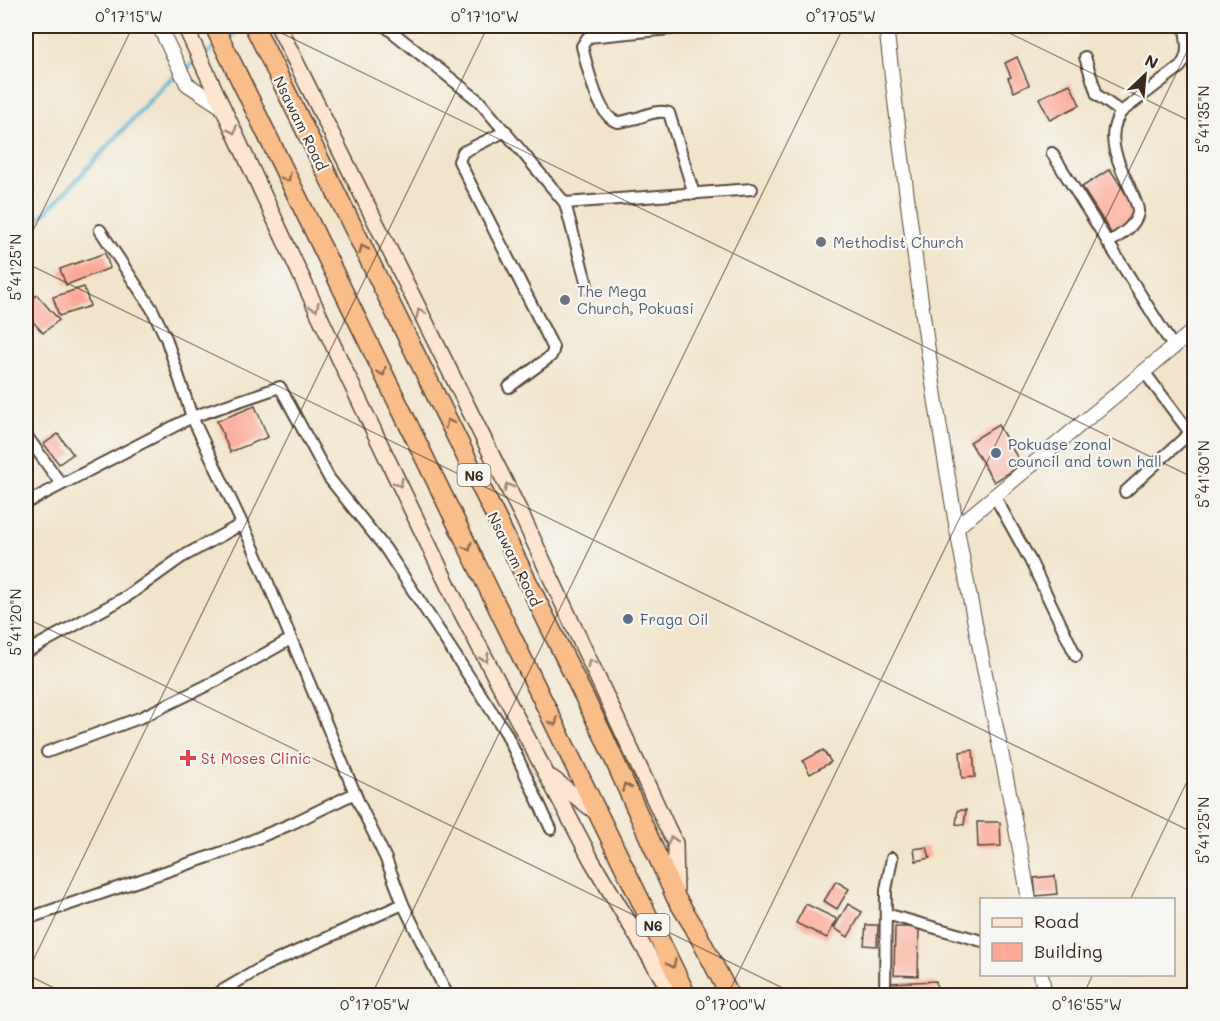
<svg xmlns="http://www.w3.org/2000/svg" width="1220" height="1021" font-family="Mali,sans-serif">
  <rect width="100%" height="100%" fill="#f6f6f2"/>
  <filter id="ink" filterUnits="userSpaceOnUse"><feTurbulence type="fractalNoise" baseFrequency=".0167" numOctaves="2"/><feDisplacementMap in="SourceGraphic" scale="12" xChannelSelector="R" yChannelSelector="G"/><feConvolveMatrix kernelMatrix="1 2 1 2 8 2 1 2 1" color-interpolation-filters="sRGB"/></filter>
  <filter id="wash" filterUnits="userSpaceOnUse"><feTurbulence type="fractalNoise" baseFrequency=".008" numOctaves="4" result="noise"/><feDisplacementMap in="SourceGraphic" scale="24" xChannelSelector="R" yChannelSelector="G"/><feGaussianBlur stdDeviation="1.35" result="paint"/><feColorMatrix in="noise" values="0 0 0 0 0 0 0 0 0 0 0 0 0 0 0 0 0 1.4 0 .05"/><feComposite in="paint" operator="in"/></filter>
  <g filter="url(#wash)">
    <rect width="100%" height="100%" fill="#f1e4ca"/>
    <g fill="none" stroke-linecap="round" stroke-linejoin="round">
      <g stroke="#4fafce" stroke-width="4.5">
        <polyline points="225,40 245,26"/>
        <polyline points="203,56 218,45"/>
        <polyline points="26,231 59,199 168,81 197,61"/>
      </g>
    </g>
    <g id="blocks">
      <g fill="#fcaa97">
        <polygon points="1017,57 1029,85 1014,92 1008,78 1011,77 1005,63"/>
        <polygon points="1070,84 1080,105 1050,120 1039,98"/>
        <polygon points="1110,169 1141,218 1113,236 1082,187"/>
        <polygon points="105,253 110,268 66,285 60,269"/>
        <polygon points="84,287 90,306 59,316 53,297"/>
        <polygon points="37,295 59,320 43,333 26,314 26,304"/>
        <polygon points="255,406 268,437 230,452 217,421"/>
        <polygon points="998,425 1022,465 994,482 970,442"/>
        <polygon points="58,434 73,454 59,464 44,444"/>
        <polygon points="823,750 831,762 810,774 803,761"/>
        <polygon points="973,750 975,777 962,778 960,752"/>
        <polygon points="958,810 966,810 964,825 956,824"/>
        <polygon points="977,822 1000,822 1001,846 978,847"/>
        <polygon points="927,847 930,858 916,861 914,849"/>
        <polygon points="1055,876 1057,894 1036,896 1034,878"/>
        <polygon points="836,881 849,889 837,909 824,901"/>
        <polygon points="806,904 837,919 827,938 796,923"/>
        <polygon points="848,904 862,912 848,937 834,928"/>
        <polygon points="866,925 878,925 877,946 864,945"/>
        <polygon points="895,927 919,927 918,976 894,975"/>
        <polygon points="936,981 937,996 892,996 891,983"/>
      </g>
    </g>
  </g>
  <g filter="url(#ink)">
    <use href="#blocks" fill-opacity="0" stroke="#564638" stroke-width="1.5"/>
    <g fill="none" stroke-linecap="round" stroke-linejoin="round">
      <defs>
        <g id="minor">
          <polyline points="385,26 479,101 565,203 588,289"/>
          <polyline points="1085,57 1097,95 1121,112"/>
          <polyline points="506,131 463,152 459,161 553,347 553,351 551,356 509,387"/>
          <polyline points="1052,153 1174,348"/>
          <path d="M694 194 669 113C659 109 647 115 637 118 631 119 624 122 618 122 598 119 586 62 582 46L588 37 699 26"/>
          <polyline points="565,203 752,189"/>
          <polyline points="100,230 152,309 166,338 192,417 254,549 359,803 386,859 403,904 448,996"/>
          <path d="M1108 243C1119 236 1135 227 1138 213 1139 207 1135 201 1133 195 1122 168 1102 140 1121 112L1180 67C1191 53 1186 42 1185 26"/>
          <polyline points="1145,373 1188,430 1194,433"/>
          <polyline points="26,435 61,484"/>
          <polyline points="1125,492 1191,432"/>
          <polyline points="995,497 1030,560 1076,656"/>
          <polyline points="26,503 192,417 280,387 329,478 385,548 506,733 551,829"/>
          <polyline points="26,652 126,597 182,557 242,524"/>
          <polyline points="47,752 142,717 218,680 291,639"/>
          <polyline points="886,914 982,941"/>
          <polyline points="26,919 229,850 291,824 355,793"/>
          <polyline points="213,996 266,965 403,904"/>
          <polyline points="885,996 886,890 892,858"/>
        </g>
        <g id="tertiary">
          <polyline points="159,26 187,84 222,107"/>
          <path d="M886 26C906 194 927 362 957 529 979 653 1008 776 1029 900"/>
          <polyline points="956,528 1194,330"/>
          <polyline points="1041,974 1045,996"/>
        </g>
        <g id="secondary">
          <polyline points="185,26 347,375 457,604 592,861 673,996"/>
          <polyline points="278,26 523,518 668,829 675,843 676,894"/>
          <polyline points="552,778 597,813"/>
        </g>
        <g id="trunk">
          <polyline points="214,26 687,996"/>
          <polyline points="254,26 604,737 676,898 694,927 730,996"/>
        </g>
      </defs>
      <use href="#minor" stroke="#564638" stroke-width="14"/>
      <use href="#tertiary" stroke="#564638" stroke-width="16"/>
      <use href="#secondary" stroke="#564638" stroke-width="18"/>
      <use href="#trunk" stroke="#564638" stroke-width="21"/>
      <use href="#minor" stroke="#fff" stroke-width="10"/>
      <use href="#tertiary" stroke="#fff" stroke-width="14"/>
      <use href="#secondary" stroke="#fde5d0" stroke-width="15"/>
      <use href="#trunk" stroke="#f9bd89" stroke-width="18"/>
    </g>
    <defs><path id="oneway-chevron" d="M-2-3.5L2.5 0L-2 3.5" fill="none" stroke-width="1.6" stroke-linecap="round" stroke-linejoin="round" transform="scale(1.5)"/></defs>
    <g stroke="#9c8877">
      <use href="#oneway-chevron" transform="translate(233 130) rotate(65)"/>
      <use href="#oneway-chevron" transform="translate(315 307) rotate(65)"/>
      <use href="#oneway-chevron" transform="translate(420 313) rotate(-117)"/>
      <use href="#oneway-chevron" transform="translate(399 483) rotate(64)"/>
      <use href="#oneway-chevron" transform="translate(508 487) rotate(-117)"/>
      <use href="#oneway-chevron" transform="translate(485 658) rotate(62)"/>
      <use href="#oneway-chevron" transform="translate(591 663) rotate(-115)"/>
      <use href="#oneway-chevron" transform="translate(672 840) rotate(-107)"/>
    </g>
    <g stroke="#906c4e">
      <use href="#oneway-chevron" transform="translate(287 178) rotate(63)"/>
      <use href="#oneway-chevron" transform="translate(363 249) rotate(-116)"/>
      <use href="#oneway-chevron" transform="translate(382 372) rotate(64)"/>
      <use href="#oneway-chevron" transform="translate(449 423) rotate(-116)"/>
      <use href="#oneway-chevron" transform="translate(468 547) rotate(64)"/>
      <use href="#oneway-chevron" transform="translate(554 722) rotate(64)"/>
      <use href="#oneway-chevron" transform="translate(626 787) rotate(-114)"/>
      <use href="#oneway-chevron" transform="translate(672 964) rotate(65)"/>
    </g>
  </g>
  <path fill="none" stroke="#3b2a1e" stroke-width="1.5" stroke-opacity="0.45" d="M267 26 1194 478M995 26 1194 123M26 245 133 26M26 263 1194 833M26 618 799 996M1130 900 1194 767M26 974 70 996M26 975 488 26M371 996 844 26M727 996 1194 37M1083 996 1093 974"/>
  <g fill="#6b7280" stroke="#f6f6f2" stroke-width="2">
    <circle cx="821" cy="242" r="6"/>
    <circle cx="565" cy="300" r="6"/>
  </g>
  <g fill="#5c6f8a" stroke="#f6f6f2" stroke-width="2">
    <circle cx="996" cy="453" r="6"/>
    <circle cx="628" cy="619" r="6"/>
  </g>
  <path fill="#e0444e" stroke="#f6f6f2" stroke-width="2" d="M185 749h6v6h6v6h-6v6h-6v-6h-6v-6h6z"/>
  <g text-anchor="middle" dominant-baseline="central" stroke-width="4.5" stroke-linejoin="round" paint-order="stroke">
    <g fill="#f6f6f2" stroke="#73675e" stroke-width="1.5">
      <rect x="457.5" y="464" width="33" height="22" rx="4.5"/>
      <rect x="636.5" y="914" width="33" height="22" rx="4.5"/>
    </g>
    <g font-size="14" font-weight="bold" fill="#3b2a1e">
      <text x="474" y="475">N6</text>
      <text x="653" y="925">N6</text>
    </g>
    <g font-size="15" fill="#3b2a1e" stroke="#f6f6f2">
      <text transform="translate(301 123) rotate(64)">Nsawam Road</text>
      <text transform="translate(515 559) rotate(64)">Nsawam Road</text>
    </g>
    <g font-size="15" fill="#5b616d" stroke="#f6f6f2" text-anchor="start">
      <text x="833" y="242">Methodist Church</text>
      <text x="577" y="291">The Mega<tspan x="577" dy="17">Church, Pokuasi</tspan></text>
    </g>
    <g font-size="15" fill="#4e5e75" stroke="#f6f6f2" text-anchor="start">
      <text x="1008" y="444">Pokuase zonal<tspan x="1008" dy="17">council and town hall</tspan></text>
      <text x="640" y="619">Fraga Oil</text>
    </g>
    <g font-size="15" fill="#be3a42" stroke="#f6f6f2" text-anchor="start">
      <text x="201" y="758">St Moses Clinic</text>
    </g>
  </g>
  <rect width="1220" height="1021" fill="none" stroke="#f6f6f2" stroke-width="66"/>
  <rect x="980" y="898" width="195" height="78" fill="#f6f6f2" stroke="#aba49d" stroke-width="1.5"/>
  <rect x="992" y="918" width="30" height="9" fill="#fde5d0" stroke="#aba49d" stroke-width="1.5"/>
  <text x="1034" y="928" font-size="18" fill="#3b2a1e">Road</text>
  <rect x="992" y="943" width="30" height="18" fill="#fcaa97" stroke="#aba49d" stroke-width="1.5"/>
  <text x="1034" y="958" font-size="18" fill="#3b2a1e">Building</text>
  <g transform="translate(1145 75) rotate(26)" stroke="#f6f6f2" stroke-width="4.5" paint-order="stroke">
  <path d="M0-4.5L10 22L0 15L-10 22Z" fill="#3b2a1e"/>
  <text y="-9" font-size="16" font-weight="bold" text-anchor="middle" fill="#3b2a1e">N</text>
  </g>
  <rect x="33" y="33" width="1154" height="955" fill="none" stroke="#3b2a1e" stroke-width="2"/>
  <g font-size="15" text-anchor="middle" fill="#3b2a1e">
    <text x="129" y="22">0°17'15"W</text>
    <text x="485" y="22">0°17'10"W</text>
    <text x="841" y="22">0°17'05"W</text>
    <text transform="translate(1204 119) rotate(-90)" y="5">5°41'35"N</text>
    <text transform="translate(16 267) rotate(-90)" y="5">5°41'25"N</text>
    <text transform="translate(1204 474) rotate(-90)" y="5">5°41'30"N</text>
    <text transform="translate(16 622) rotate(-90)" y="5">5°41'20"N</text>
    <text transform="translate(1204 830) rotate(-90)" y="5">5°41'25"N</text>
    <text x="375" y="1010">0°17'05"W</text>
    <text x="731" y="1010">0°17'00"W</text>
    <text x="1087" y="1010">0°16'55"W</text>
  </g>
</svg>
